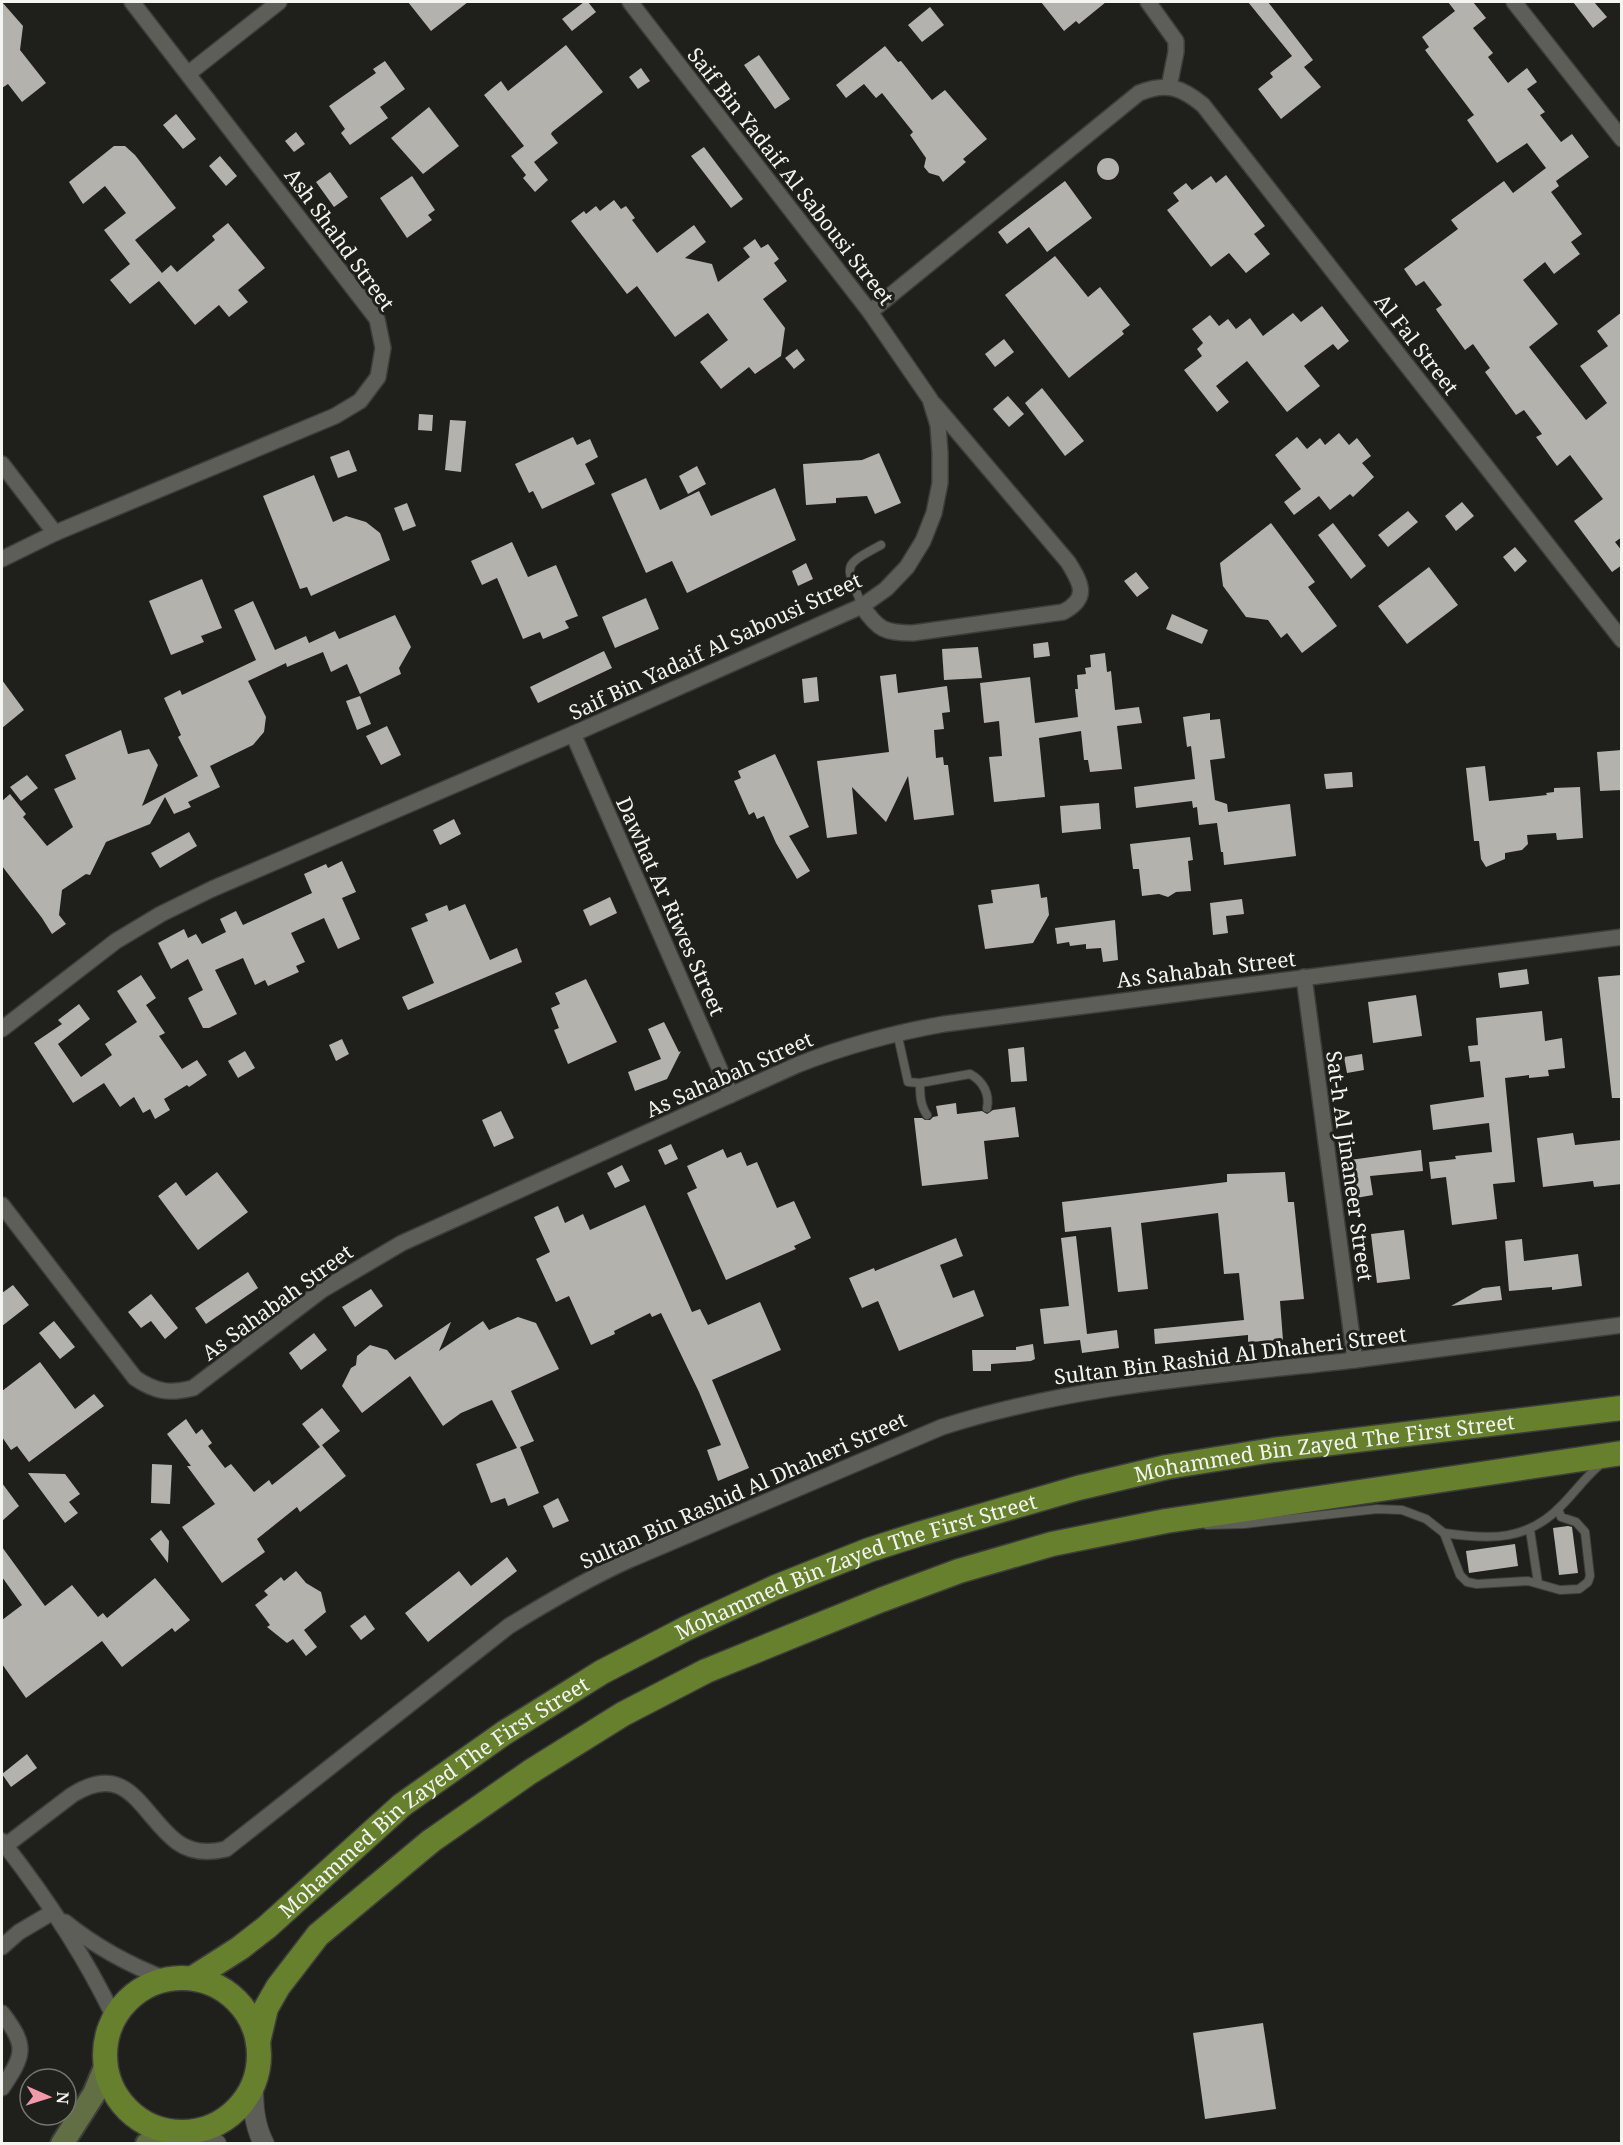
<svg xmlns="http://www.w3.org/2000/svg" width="1623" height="2145" font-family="'Noto Serif',serif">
  <rect width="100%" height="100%" fill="#1f1f1b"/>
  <g fill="#b4b2ac">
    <polygon points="2,2 23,26 20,50 46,83 22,102 8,84 2,88"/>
    <polygon points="408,2 468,2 431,31"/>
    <polygon points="584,2 588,2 596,12 572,31 562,19"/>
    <polygon points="1041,2 1106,2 1079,24 1076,21 1064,31"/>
    <polygon points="1248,2 1268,2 1313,60 1304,67 1321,87 1281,119 1258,89 1273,77 1270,73 1292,56"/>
    <polygon points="1448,2 1473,2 1486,18 1473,28 1493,53 1488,57 1508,83 1527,68 1537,82 1527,89 1545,112 1540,115 1561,142 1572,134 1589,157 1556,181 1559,186 1551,192 1582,234 1571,242 1580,254 1554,274 1545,262 1523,280 1558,324 1529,347 1586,420 1607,403 1580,366 1608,346 1597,331 1622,312 1622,537 1615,542 1622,551 1622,565 1612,572 1574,521 1603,499 1570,455 1557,466 1536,437 1542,434 1524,410 1516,415 1485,372 1490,368 1473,344 1465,350 1437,311 1436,309 1442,305 1424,281 1416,286 1404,269 1458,229 1451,220 1504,181 1513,193 1546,168 1527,143 1497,163 1467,120 1474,115 1425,50 1429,47 1422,37 1455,11"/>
    <polygon points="1573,2 1594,2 1607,17 1593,28"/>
    <polygon points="930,7 944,25 922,42 908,25"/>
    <polygon points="566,45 603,92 552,132 551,134 558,143 534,162 548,180 535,192 523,178 526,175 511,156 524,146 484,95 501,81 508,91"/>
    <polygon points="885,46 898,62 901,61 932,100 945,90 987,139 963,159 966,162 943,182 939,176 929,173 924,167 926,158 910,135 913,132 882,93 876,98 864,84 846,98 836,85"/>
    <polygon points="759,55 790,99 775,109 744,65"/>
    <polygon points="385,61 405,89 380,107 388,118 350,145 341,133 345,129 329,106 376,73 373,69"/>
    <polygon points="641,68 650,81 638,89 629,77"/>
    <polygon points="429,107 459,146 423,174 391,138"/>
    <polygon points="176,114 196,139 183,149 163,125"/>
    <polygon points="296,132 305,144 294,152 285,141"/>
    <polygon points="114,146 125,146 135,155 176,208 135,240 162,273 171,265 177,272 215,240 212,236 228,223 265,268 238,290 248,302 229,317 219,305 195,325 159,281 130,304 110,280 130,264 104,230 126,213 105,186 83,204 69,182"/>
    <polygon points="704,147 743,199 731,208 691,156"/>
    <polygon points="220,156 237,176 226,186 209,166"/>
    <circle cx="1108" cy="169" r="11"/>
    <polygon points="330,172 348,197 334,207 316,182"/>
    <polygon points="1226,175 1265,226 1254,234 1270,254 1246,273 1229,253 1211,267 1167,210 1179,201 1173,193 1186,183 1192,190 1211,176 1216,183"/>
    <polygon points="412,176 435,210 428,215 432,220 407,238 380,198"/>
    <polygon points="1065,181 1092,218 1047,252 1029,227 1007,244 998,232"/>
    <polygon points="614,200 621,209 626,206 635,218 632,220 657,253 694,225 706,242 685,258 712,264 718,282 750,257 743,248 755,239 761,248 768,244 779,259 774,263 787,281 763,299 785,328 781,356 755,374 749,367 721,389 700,362 728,340 708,313 675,337 637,286 627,294 571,221 584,211 586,214 596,206 600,211"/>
    <polygon points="1055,256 1088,297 1100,287 1130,325 1122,331 1124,334 1069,378 1005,295"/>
    <polygon points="1322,306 1349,341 1338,350 1333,344 1304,366 1320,386 1287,412 1247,361 1216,386 1229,402 1217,412 1184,370 1202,356 1197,349 1203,343 1192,329 1210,315 1219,326 1228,319 1236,329 1250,318 1263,336 1293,313 1301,322"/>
    <polygon points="1004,339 1014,352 995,367 985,354"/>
    <polygon points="797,349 805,360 794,369 785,358"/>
    <polygon points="1042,388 1084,441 1065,456 1025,403"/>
    <polygon points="1008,396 1024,414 1009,427 993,409"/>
    <polygon points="419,414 433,415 432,431 418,430"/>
    <polygon points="450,420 466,421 461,472 445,470"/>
    <polygon points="1339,433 1349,445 1357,438 1371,456 1362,463 1374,477 1353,497 1350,494 1330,510 1319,496 1294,515 1284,502 1301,489 1275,455 1297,437 1307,449 1320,438 1325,445"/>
    <polygon points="573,437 577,445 590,439 598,457 585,464 595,484 542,509 533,491 529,493 515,464"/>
    <polygon points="349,450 357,471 338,478 330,457"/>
    <polygon points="879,453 901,503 875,514 867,496 836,498 836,503 806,505 803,464 862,460"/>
    <polygon points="697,466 706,484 688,494 679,476"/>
    <polygon points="314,475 333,522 346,516 366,522 380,533 390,560 311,596 307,587 300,589 263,496"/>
    <polygon points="646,478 660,510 699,491 711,516 775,488 796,540 687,593 672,561 646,573 611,494"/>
    <polygon points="1462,502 1474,516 1456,531 1445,516"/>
    <polygon points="407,503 416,526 403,531 394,508"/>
    <polygon points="1408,511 1418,522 1388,547 1378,535"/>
    <polygon points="1271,523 1315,582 1308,587 1337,626 1302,653 1287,633 1281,638 1268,620 1246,617 1223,586 1220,563"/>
    <polygon points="1333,523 1366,566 1351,579 1318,535"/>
    <polygon points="512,542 528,577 556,565 578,616 565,621 569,628 543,639 540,632 523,639 497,578 482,585 471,561"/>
    <polygon points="1515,547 1527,561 1515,572 1503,557"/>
    <polygon points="806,563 813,579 798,586 792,571"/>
    <polygon points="1429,567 1458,605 1407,644 1378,606"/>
    <polygon points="1136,572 1149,588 1137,597 1124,581"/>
    <polygon points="202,579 222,628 201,636 204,642 171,655 149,601"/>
    <polygon points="646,598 659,629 615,648 602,617"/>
    <polygon points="253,601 275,650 306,636 309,643 335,631 339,639 395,615 411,647 399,668 401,674 360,694 347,664 331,672 323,652 287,667 286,663 248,681 266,717 264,732 253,745 210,766 220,787 188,802 191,807 174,814 165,797 150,824 106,842 90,875 86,874 62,890 59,915 66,924 52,934 42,918 2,866 2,801 10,794 26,814 23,817 47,846 73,827 54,789 76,779 65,755 121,730 128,754 149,749 158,765 142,806 198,776 178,737 181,735 164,698 180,690 182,695 256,660 234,610"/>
    <polygon points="1172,614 1208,630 1202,644 1166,629"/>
    <polygon points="1048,642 1050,656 1034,658 1033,644"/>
    <polygon points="978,647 982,678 944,680 942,649"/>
    <polygon points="604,651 612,668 538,703 530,687"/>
    <polygon points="1105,653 1107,672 1111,671 1115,710 1139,707 1142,723 1117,726 1122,769 1090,772 1088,760 1084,760 1081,731 1039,738 1045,797 994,802 989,757 1002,756 999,721 984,723 980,683 1030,677 1035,723 1078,717 1075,689 1078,689 1077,675 1086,674 1085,668 1091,667 1090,655"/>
    <polygon points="896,674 898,693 947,686 950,712 942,713 944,729 934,730 936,758 943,757 944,765 948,765 954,815 914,820 908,776 886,822 852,787 857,834 827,838 817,761 889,752 880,676"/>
    <polygon points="817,677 819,701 804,703 802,679"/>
    <polygon points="2,680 24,710 2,728"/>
    <polygon points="360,696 371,724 357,730 346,701"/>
    <polygon points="1210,713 1210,720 1220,719 1225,758 1210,760 1215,800 1227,804 1228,812 1290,804 1296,856 1224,865 1223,852 1221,852 1217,823 1199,825 1197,807 1193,808 1192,801 1136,808 1134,787 1195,779 1191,746 1187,747 1183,717"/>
    <polygon points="387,726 401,755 381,765 366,736"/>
    <polygon points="1622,750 1622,790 1600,791 1597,752"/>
    <polygon points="775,754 809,827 789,836 810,871 797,879 776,843 764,816 757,819 754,812 749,815 734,781 741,778 738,771"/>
    <polygon points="1485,766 1489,801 1547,795 1546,793 1554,792 1554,788 1580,787 1583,838 1557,840 1556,833 1527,835 1528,844 1522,850 1505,853 1505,859 1486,867 1481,859 1479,841 1474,841 1466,768"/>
    <polygon points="1352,772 1353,787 1326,789 1324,774"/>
    <polygon points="27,775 38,788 21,801 10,787"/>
    <polygon points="1099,803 1101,829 1062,833 1060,806"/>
    <polygon points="454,819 461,834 440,845 433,830"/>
    <polygon points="189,832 197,846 160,868 151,853"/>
    <polygon points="1190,837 1193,860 1188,861 1191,891 1176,892 1168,897 1159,894 1142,896 1139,869 1133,869 1130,844"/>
    <polygon points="342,861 356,892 342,898 360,939 338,949 324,918 291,933 305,962 296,966 299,972 268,986 265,980 255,985 243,958 215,970 237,1014 209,1028 203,1028 188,998 203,990 188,959 171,969 158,943 184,929 188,938 196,934 202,944 226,932 220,919 236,911 243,925 312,893 304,874 326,864 328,868"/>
    <polygon points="1039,884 1041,898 1047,897 1049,915 1033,943 985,949 978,905 993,903 991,890"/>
    <polygon points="610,897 617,913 590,926 583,910"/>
    <polygon points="1242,899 1244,914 1226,916 1228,933 1213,935 1210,903"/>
    <polygon points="465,904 490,960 517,948 522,962 408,1010 402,997 434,983 411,928 428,921 425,914 447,905 449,911"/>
    <polygon points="1115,920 1118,960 1103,962 1101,948 1086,949 1086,944 1070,946 1069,942 1057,944 1055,928"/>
    <polygon points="1527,969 1529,984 1500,988 1498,973"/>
    <polygon points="141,975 156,998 146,1005 165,1033 159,1036 182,1069 197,1060 207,1075 189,1087 187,1085 164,1099 170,1110 155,1119 150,1109 143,1113 134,1097 120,1107 104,1083 73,1103 34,1043 62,1024 58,1020 79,1004 90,1019 58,1044 81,1077 112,1055 105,1044 137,1022 117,991"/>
    <polygon points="1622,975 1622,1098 1612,1098 1598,977"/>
    <polygon points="586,979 617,1042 568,1064 554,1030 559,1028 551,1008 560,1004 555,993"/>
    <polygon points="1416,995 1422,1036 1373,1043 1368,1002"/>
    <polygon points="1542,1011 1545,1041 1562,1038 1565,1068 1548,1070 1549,1076 1529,1078 1529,1075 1505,1078 1515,1182 1493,1184 1497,1219 1452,1225 1446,1177 1431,1179 1429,1162 1456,1159 1455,1156 1492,1152 1489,1123 1433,1130 1430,1105 1484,1097 1480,1061 1470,1062 1468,1046 1478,1045 1476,1018"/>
    <polygon points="664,1022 679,1052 681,1051 667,1079 635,1091 628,1072 661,1059 648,1029"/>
    <polygon points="342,1039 349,1054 336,1061 329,1045"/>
    <polygon points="1024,1047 1027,1081 1011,1082 1008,1049"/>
    <polygon points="245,1051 255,1068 238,1078 228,1061"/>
    <polygon points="1362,1054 1364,1070 1347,1073 1344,1057"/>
    <polygon points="956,1103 957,1114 982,1111 987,1114 993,1110 1015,1107 1019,1137 984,1141 988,1179 922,1186 914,1118 922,1118 925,1120 930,1120 933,1117 938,1116 936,1106"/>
    <polygon points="501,1111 514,1138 494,1147 482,1120"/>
    <polygon points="1573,1133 1575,1145 1622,1140 1622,1184 1594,1187 1593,1181 1543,1187 1537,1138"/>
    <polygon points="671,1144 678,1159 665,1165 658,1150"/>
    <polygon points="723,1149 727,1158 741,1152 747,1166 757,1162 777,1208 794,1201 811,1238 794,1246 796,1249 726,1280 687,1193 697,1188 687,1166"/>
    <polygon points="1421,1150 1423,1171 1370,1176 1373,1195 1356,1198 1350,1160"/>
    <polygon points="622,1165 630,1181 615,1188 607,1173"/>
    <polygon points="217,1172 248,1212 198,1250 158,1196 176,1182 186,1196"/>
    <polygon points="1285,1172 1288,1202 1294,1202 1304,1299 1280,1301 1283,1340 1248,1342 1248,1335 1155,1344 1154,1329 1244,1320 1239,1273 1224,1274 1218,1213 1141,1223 1148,1289 1118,1292 1111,1227 1065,1232 1062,1202 1227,1182 1227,1174"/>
    <polygon points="645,1205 692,1312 700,1309 708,1325 760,1302 781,1350 712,1380 749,1468 718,1481 707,1450 721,1445 699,1392 661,1313 652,1317 650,1313 614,1331 615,1334 591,1345 569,1296 556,1302 536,1259 550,1252 534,1217 558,1206 565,1223 583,1214 590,1230"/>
    <polygon points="1404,1230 1410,1279 1377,1283 1371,1234"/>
    <polygon points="1076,1236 1087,1334 1117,1330 1119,1348 1082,1353 1080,1340 1044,1344 1040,1309 1069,1306 1061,1238"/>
    <polygon points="956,1238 963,1256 940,1265 953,1298 974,1290 984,1316 899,1351 878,1301 862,1308 849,1278 874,1268 875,1271"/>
    <polygon points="1522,1239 1524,1261 1578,1254 1582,1286 1552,1290 1552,1287 1509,1291 1505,1241"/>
    <polygon points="248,1272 258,1288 206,1324 195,1308"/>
    <polygon points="13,1285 29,1305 2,1326 2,1293"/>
    <polygon points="1500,1286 1502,1300 1451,1306 1483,1288"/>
    <polygon points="371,1289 383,1306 355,1327 342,1307"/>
    <polygon points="151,1294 178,1328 165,1339 151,1321 141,1328 128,1312"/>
    <polygon points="518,1317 536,1323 559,1369 511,1391 534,1441 520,1447 539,1493 508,1506 505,1498 491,1503 476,1464 517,1448 492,1400 461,1413 443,1426 410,1376 362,1413 342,1386 351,1368 356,1365 357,1356 370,1345 387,1350 395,1360 451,1322 439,1351 483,1321 489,1330"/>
    <polygon points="54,1321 75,1347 60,1359 39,1333"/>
    <polygon points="314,1333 327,1350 301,1370 289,1353"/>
    <polygon points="1033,1344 1035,1359 1031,1361 991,1364 991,1371 973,1371 972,1350 1016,1350 1016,1347"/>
    <polygon points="40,1362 75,1409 94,1394 104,1406 29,1462 17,1446 11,1450 2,1437 2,1391"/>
    <polygon points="322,1408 340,1431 322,1445 346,1476 300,1512 297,1507 257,1539 265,1552 222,1583 182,1527 215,1504 187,1466 191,1466 167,1434 186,1419 196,1434 202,1429 212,1443 208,1446 225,1468 231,1464 254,1492 269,1480 272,1485 320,1447 302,1424"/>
    <polygon points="152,1464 172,1465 170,1504 151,1503"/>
    <polygon points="28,1473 65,1474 80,1494 69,1502 78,1513 65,1523"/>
    <polygon points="2,1483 19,1506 2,1521"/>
    <polygon points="558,1498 569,1521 553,1528 543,1506"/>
    <polygon points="1568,1526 1572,1527 1578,1573 1559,1575 1553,1528"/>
    <polygon points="161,1530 169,1541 168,1563 150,1539"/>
    <polygon points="1515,1544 1518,1566 1469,1573 1466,1551"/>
    <polygon points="2,1547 45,1606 72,1585 98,1617 103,1613 107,1618 155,1578 190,1620 175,1632 172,1628 122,1667 102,1641 26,1698 2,1664 2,1620 22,1605 2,1577"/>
    <polygon points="507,1557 517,1571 428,1642 405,1613 459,1571 471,1586"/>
    <polygon points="296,1571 306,1583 321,1592 326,1612 304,1630 317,1647 306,1656 293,1639 287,1643 267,1627 270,1625 255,1605 268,1595 264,1591 281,1577 284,1581"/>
    <polygon points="365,1615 375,1629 361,1640 350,1626"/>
    <polygon points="27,1754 37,1768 11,1787 2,1774"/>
    <polygon points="1263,2023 1276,2109 1205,2119 1193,2033"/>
  </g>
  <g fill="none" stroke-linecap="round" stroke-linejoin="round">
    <defs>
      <g id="service">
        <path d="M862 606C846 564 840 567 881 545"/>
        <path d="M897 1032 908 1082 920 1083 970 1074C983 1081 990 1094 987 1108"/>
        <path d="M920 1083C920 1094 920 1105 927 1115"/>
        <polyline points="1207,1525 1244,1524 1377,1509 1402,1510 1426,1519 1444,1533 1460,1575 1467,1582 1477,1584 1528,1581 1560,1590 1579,1589 1588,1582 1590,1576 1585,1532 1576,1522 1561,1517 1558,1509"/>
        <polyline points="1530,1530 1538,1583"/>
        <path d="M1444 1533C1491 1540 1528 1541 1562 1505 1576 1491 1586 1476 1601 1464"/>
      </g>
      <g id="minor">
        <polyline points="1148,2 1176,41 1176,52 1169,87"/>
        <polyline points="1514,2 1622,139"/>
        <polyline points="189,73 279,2"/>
        <path d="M870 312 1139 93C1167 82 1181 87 1203 105L1622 640"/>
        <polyline points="2,464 55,533"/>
        <polyline points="2,559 55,533 335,416 360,401 378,377 383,348 377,319 132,2"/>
        <path d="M862 606C878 630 885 633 913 633L1063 612C1090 598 1081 583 1068 562L934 404"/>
        <polyline points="573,734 731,1095"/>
        <polyline points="1304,977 1355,1360"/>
        <polyline points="2,1029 116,941 161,914 212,889 573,734 862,606 886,589 907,567 923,541 934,513 940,483 940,453 938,425 930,399 870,312 630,2"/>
        <path d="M2 1205 135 1378C156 1392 169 1394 193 1388L322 1290 402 1243 797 1065C845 1046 893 1033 944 1024L1622 937"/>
        <path d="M2 1841C45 1896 84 1954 114 2017"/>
        <path d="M5 1846 72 1795C129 1759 141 1815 177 1842 192 1853 210 1853 226 1849L509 1626C548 1602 587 1579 629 1560L942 1427C1076 1384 1216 1376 1355 1360 1444 1349 1533 1336 1622 1325"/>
        <path d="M65 1922C96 1947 129 1965 166 1979"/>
        <polyline points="2,1947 19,1932 53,1912"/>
        <path d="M2 2013C27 2046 25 2054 2 2088"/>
      </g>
      <g id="tertiary">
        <path d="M253 2085C253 2106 254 2124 264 2144"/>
        <polyline points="193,2131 216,2144"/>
      </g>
      <g id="secondary">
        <polyline points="62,2144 94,2094 106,2065"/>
        <polyline points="147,2144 166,2131"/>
      </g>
      <g id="primary">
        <path id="s1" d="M193 1978 240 1948 267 1927 402 1805 504 1733 602 1672 687 1628 776 1587 869 1550 919 1534 1078 1488 1167 1467 1273 1450 1622 1408"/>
        <circle cx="182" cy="2055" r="77"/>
        <polyline points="258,2042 266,2008 278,1987 318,1935 431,1841 530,1772 623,1714 706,1671 881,1600 959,1571 1052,1544 1166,1521 1622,1453"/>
      </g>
    </defs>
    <use href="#service" stroke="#3d3d3a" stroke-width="10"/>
    <use href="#minor" stroke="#3d3d3a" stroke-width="18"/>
    <use href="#tertiary" stroke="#3d3d3a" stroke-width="22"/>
    <use href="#secondary" stroke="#3d3d3a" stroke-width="26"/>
    <use href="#primary" stroke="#3d3d3a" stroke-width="27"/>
    <use href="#service" stroke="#5e5e59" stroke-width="8"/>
    <use href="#minor" stroke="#5e5e59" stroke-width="15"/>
    <use href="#tertiary" stroke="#5e5e59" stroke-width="20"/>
    <use href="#secondary" stroke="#626f44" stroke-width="22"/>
    <use href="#primary" stroke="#66802e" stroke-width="24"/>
  </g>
  <g text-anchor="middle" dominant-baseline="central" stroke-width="6" stroke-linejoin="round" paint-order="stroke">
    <g font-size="21" fill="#f4f4f1" stroke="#1f1f1b">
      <text transform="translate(791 176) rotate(52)">Saif Bin Yadaif Al Sabousi Street</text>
      <text transform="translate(340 239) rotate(54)">Ash Shahd Street</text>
      <text transform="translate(1417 344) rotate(52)">Al Fal Street</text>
      <text transform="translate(715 646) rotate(-25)">Saif Bin Yadaif Al Sabousi Street</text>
      <text transform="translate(671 906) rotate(66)">Dawhat Ar Riwes Street</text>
      <text transform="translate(1206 969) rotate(-7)">As Sahabah Street</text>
      <text transform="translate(729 1074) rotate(-24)">As Sahabah Street</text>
      <text transform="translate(1350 1166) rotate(82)">Sat-h Al Jinaneer Street</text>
      <text transform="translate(277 1302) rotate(-36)">As Sahabah Street</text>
      <text transform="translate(1230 1355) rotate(-7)">Sultan Bin Rashid Al Dhaheri Street</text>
      <text stroke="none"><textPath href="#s1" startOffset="1274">Mohammed Bin Zayed The First Street</textPath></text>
      <text transform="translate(743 1490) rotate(-24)">Sultan Bin Rashid Al Dhaheri Street</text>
      <text stroke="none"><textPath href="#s1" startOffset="788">Mohammed Bin Zayed The First Street</textPath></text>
      <text stroke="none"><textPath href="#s1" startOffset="302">Mohammed Bin Zayed The First Street</textPath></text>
    </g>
  </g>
  <rect width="1623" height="2145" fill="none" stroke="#f4f4f1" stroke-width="6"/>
  <g transform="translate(48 2097) rotate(93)"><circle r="28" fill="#1f1f1b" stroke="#747471" stroke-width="1.5"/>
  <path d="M0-4.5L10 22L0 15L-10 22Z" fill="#f39aaa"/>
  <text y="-9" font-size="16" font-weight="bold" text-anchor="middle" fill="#f4f4f1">N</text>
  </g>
</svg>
